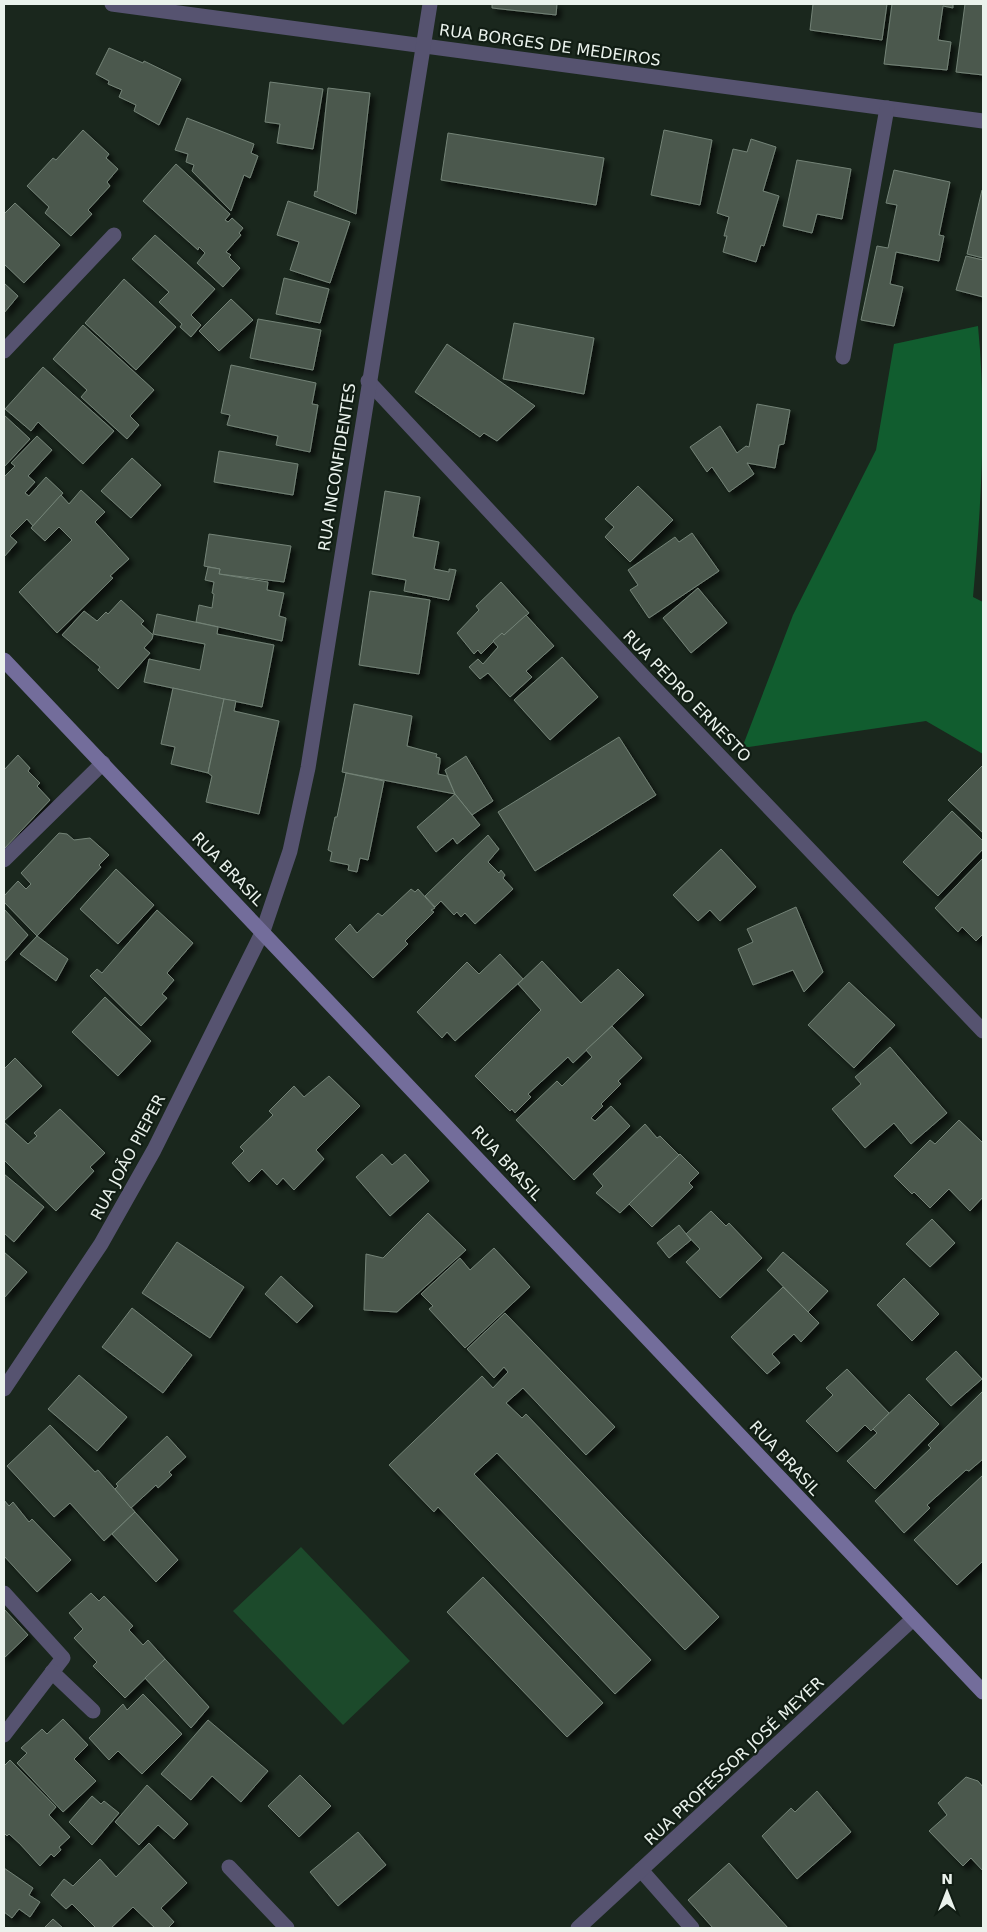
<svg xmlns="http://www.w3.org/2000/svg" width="987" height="1932" font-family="'DejaVu Sans',sans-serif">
  <defs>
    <filter id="shadow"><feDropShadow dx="4.5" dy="4.5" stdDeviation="2.5" flood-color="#0009"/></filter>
  </defs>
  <rect width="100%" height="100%" fill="#1a271d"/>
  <polygon fill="#1c4a2b" points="301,1547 410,1661 343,1725 233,1611"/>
  <path fill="#115d2f" d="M978 326C987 417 981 506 973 597L983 602V754L926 721 742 748 793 615 876 450 894 344Z"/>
  <g fill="#4b594e" stroke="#748377" filter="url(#shadow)">
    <polygon points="492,4 557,4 556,15 492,8"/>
    <polygon points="813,4 887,4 882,40 810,30"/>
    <polygon points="892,4 953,4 953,8 943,6 938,40 951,42 947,70 884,64"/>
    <polygon points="965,4 983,4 983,75 956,72"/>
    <polygon points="109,48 143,63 144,61 181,79 159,125 134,111 136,105 119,97 122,90 108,84 109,81 96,74"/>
    <polygon points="270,82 323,89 313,149 277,143 280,124 265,122"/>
    <polygon points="328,88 370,93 356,214 314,196 315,191 317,192"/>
    <polygon points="187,118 254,144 251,153 258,156 250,178 244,175 231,211 192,171 194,165 186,162 188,154 175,150"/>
    <polygon points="83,130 109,154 106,158 118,169 107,182 110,186 88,210 92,214 71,236 45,213 49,207 27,186 53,158 56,160"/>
    <polygon points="664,130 712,140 700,205 651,195"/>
    <polygon points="448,133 604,158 596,205 441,180"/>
    <polygon points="751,139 776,147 763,191 779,196 764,246 761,245 756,262 723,252 727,236 724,236 729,217 717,213 733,149 747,152"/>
    <polygon points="797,160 851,169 842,219 817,214 812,233 783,226"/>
    <polygon points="176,164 230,214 225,220 228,222 232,218 243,228 239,233 241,235 226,252 231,255 229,257 240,268 223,287 197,263 205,253 199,247 198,250 143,201"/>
    <polygon points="894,170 950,182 939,235 944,236 939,261 896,252 890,284 903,287 894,326 861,320 877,246 888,248 897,205 886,203"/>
    <polygon points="982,190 983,190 983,258 967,254"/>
    <polygon points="288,201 350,222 330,283 290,270 299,242 277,235"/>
    <polygon points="15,203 60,245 24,283 4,264 4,214"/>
    <polygon points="155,235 215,289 191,315 201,325 191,337 180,327 182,324 159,302 169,292 132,259"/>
    <polygon points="966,256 983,260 983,297 956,290"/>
    <polygon points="284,278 329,289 320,323 276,314"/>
    <polygon points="124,279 176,327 136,370 85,323"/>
    <polygon points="4,283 18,296 4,313"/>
    <polygon points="231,299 253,320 219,351 199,331"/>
    <polygon points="258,319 321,330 313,370 250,358"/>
    <polygon points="514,323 594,338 584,394 503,379"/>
    <polygon points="83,325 154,390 130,416 139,425 127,439 81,397 87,390 53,359"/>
    <polygon points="447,344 535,406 497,441 484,433 480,437 415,392"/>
    <polygon points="231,365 316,383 312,404 318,405 310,452 276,445 278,436 227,425 230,415 221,413"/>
    <polygon points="43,367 114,431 83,464 38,422 31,431 5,409"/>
    <polygon points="757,404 790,410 784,444 779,445 775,468 747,463 754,474 729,492 712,467 707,472 690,447 720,426 737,453 746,446 749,447"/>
    <polygon points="4,415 30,439 4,467"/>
    <polygon points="37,436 52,450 28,476 35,482 25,493 29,496 46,477 63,493 33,526 27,519 10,536 17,542 4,557 4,477 15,466 11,463"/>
    <polygon points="219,451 298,464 293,495 214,482"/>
    <polygon points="132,458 161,485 131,518 101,491"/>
    <polygon points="638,486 673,520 630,562 605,537 614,527 605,519"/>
    <polygon points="81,490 105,512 95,522 129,559 110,576 113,578 57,633 19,592 72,540 59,527 45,541 31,528 61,495 69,504"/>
    <polygon points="385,491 420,497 413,537 439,542 434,569 449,572 449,569 456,570 449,600 404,591 406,580 372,574"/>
    <polygon points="692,533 719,571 649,618 630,590 638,585 628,570 675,537 679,542"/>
    <polygon points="209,534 291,546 284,582 219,574 220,569 204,566"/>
    <polygon points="208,567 220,569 219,574 268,582 267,590 284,593 279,616 286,618 282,641 196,622 199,605 212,608 214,594 212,593 214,582 205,580"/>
    <polygon points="501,582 529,613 504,635 502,633 481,654 478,650 474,654 457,633 479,610 476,606"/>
    <polygon points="698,588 727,623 691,653 663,618"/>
    <polygon points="370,591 430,600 419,674 359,665"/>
    <polygon points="121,600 144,621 141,624 153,635 152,639 144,648 150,653 118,689 98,670 100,667 62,635 84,611 97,621 106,612 108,614"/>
    <polygon points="157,614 218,627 217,634 274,645 262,707 144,682 149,659 200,670 205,644 153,634"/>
    <polygon points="526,615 554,646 526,671 532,677 510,697 488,673 480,679 469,667 478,659 483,664 498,647 493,641 502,633 504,635"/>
    <polygon points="562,657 598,697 550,740 514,700"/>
    <polygon points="173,688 224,699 208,773 171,764 175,747 161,744"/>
    <polygon points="224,699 236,701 234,711 279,721 259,814 206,802 212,776 208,773"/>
    <polygon points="354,704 412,716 407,746 437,754 436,757 440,758 440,762 438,774 447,776 455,794 342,772"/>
    <polygon points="619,737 656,795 535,871 498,812"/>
    <polygon points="18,755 30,768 28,771 40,783 37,786 50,800 4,849 4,770"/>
    <polygon points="466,756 493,801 472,815 455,794 445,770"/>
    <polygon points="983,765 983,833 948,800"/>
    <polygon points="346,773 384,781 368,860 360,858 357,872 348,870 349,865 330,861 332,852 328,850 335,817 337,817"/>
    <polygon points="455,794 480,825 457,844 453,838 436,852 417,827"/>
    <polygon points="952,811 983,841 983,849 938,896 903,862"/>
    <polygon points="59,833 67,834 74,840 90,838 109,855 99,865 101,867 37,936 68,959 56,981 20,954 37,936 4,902 4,896 18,881 26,889 31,884 21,873"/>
    <polygon points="488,835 499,849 488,862 499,873 501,870 505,875 503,878 513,889 475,924 465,913 461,917 457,912 454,915 441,901 435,907 425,896"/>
    <polygon points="721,849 756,887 720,921 710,910 698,921 673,895"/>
    <polygon points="983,858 983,934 976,941 962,927 958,932 935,908"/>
    <polygon points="116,869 154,905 118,944 80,909"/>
    <polygon points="411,889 415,892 418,889 435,908 431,910 434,912 405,941 408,944 373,978 335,939 350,924 357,933 378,913 382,916"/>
    <polygon points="796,907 823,972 804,992 793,970 753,985 738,949 753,942 747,929"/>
    <polygon points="4,909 28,935 4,962"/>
    <polygon points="157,910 193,943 167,973 174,980 162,994 167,998 141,1026 90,976 97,969 102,973"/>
    <polygon points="500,954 523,979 455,1041 447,1032 442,1038 417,1012 467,962 479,974"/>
    <polygon points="542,961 581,1003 618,969 644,995 573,1063 568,1057 528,1094 531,1097 515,1113 512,1109 510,1111 475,1076 541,1010 518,984"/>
    <polygon points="849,982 895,1025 854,1068 808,1025"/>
    <polygon points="105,997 151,1041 118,1076 72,1032"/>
    <polygon points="612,1026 642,1058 618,1081 621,1084 601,1104 603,1106 591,1118 595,1121 611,1106 630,1126 574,1180 516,1120 557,1081 562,1086 592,1057 586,1050"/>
    <polygon points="890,1047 947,1113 911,1144 894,1123 865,1148 832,1109 861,1084 855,1077"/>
    <polygon points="15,1058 42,1086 4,1121 4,1069"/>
    <polygon points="329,1076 360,1106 316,1150 324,1159 294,1190 283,1178 277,1185 262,1169 249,1182 232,1163 244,1151 240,1147 273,1115 269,1111 294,1086 304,1097"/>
    <polygon points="60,1109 105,1153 90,1167 94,1171 56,1211 4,1160 4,1122 28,1144 37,1136 34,1133"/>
    <polygon points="959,1120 982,1142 983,1140 983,1197 970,1211 949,1189 930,1208 914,1192 912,1194 894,1176 930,1140 935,1144"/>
    <polygon points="645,1124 657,1138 660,1136 679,1155 620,1213 596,1193 603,1186 593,1174"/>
    <polygon points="382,1154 392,1165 405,1154 429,1181 390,1216 356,1177"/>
    <polygon points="680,1154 699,1173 689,1183 693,1187 652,1227 629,1204"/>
    <polygon points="4,1174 44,1207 14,1242 4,1233"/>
    <polygon points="711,1211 726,1226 729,1223 762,1258 720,1298 686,1262 700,1249 686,1234"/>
    <polygon points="428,1213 466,1250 397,1312 364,1310 366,1254 383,1258"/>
    <polygon points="932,1219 955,1243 930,1267 906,1244"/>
    <polygon points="679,1225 691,1240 669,1258 657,1243"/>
    <polygon points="177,1242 244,1287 210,1338 142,1293"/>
    <polygon points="494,1248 530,1287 465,1348 429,1309 433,1306 421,1294 460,1258 470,1270"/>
    <polygon points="4,1252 27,1272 4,1298"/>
    <polygon points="783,1252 828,1291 808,1312 767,1270"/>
    <polygon points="281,1276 313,1306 297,1323 265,1294"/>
    <polygon points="904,1278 939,1314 912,1341 877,1305"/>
    <polygon points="783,1287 819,1323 801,1342 794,1334 772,1354 780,1363 767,1374 731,1337"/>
    <polygon points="132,1308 192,1355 163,1393 102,1347"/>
    <polygon points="505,1313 615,1427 586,1455 523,1388 506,1403 522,1418 526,1414 719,1617 685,1650 497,1453 474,1474 651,1660 615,1694 438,1507 434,1512 389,1465 482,1376 493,1388 508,1372 504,1367 494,1378 467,1349"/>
    <polygon points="956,1351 982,1379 951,1406 926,1379"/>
    <polygon points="847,1369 889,1413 871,1431 865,1425 837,1452 806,1421 833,1395 826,1388"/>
    <polygon points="79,1375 127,1417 97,1451 48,1409"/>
    <polygon points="983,1391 983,1459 969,1471 966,1470 927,1505 930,1508 904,1533 875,1501 931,1448 928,1445"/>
    <polygon points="909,1394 939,1424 875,1489 847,1461 877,1433 873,1429"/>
    <polygon points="50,1425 95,1472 98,1470 135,1512 104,1541 70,1503 54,1517 7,1466"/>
    <polygon points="167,1436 186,1457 169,1472 172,1475 158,1488 156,1485 131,1508 115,1489 118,1486 116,1484"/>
    <polygon points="983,1475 983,1561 957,1585 914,1540"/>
    <polygon points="4,1500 9,1506 13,1502 29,1522 32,1519 71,1560 37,1592 4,1556"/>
    <polygon points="135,1512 178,1560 156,1582 112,1534"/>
    <polygon points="483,1577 603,1703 567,1737 447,1612"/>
    <polygon points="91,1593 99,1601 104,1596 133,1626 129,1630 143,1645 148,1640 165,1659 125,1698 93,1666 97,1662 74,1638 83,1629 69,1613"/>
    <polygon points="4,1609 28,1635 4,1658"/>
    <polygon points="165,1659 209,1707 191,1728 145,1678"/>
    <polygon points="143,1694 182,1734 142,1774 118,1751 109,1760 89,1738 123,1704 127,1710"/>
    <polygon points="63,1719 88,1745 74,1759 96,1781 63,1812 17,1763 27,1753 21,1748 42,1729 47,1734"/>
    <polygon points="208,1720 268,1771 241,1802 212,1776 191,1800 161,1774"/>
    <polygon points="10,1760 56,1807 49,1815 70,1837 59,1847 61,1850 54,1857 51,1854 40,1866 20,1844 9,1834 7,1836 4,1833 4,1766"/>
    <polygon points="300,1775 331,1806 299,1837 268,1806"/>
    <polygon points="966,1777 978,1781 983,1787 983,1871 971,1858 963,1866 929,1831 947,1815 938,1803"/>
    <polygon points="147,1785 188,1824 174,1839 158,1825 139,1845 115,1822"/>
    <polygon points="817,1791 851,1832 797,1879 762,1836 791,1808 795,1812"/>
    <polygon points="92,1796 101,1804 104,1801 119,1813 92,1845 69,1822"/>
    <polygon points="358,1832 386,1865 338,1906 310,1872"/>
    <polygon points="149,1843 187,1883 161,1908 174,1922 168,1928 155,1928 133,1907 111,1928 96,1928 72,1904 66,1909 51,1895 64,1879 73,1886 100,1859 116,1877"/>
    <polygon points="729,1863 788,1928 713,1928 688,1900"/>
    <polygon points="4,1868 33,1888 29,1895 40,1902 30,1917 19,1909 12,1918 4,1912"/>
    <polygon points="53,1919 63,1928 44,1928"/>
  </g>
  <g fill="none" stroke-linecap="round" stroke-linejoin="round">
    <g stroke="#565370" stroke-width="15">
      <polyline points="4,1593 63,1658 4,1735"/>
      <polyline points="52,1672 93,1711"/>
    </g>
    <g stroke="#565370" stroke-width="15">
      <polyline points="112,4 983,121"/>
      <polyline points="4,351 114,235"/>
      <polyline points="843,357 887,108"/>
      <polyline points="368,381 647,680 983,1031"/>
      <polyline points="4,860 103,763"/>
      <polyline points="4,1389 101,1244 154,1150 263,931 290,851 308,768 430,4"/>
      <polyline points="229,1867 287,1928"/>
      <polyline points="641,1870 692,1928"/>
      <polyline points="578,1928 913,1619"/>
    </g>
    <polyline stroke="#736d9b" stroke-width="15" points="4,660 983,1692"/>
  </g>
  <g text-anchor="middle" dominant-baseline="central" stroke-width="4.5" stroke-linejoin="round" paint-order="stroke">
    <g font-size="16" fill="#eaf2ec" stroke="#111d14">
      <text transform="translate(550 45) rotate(8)">RUA BORGES DE MEDEIROS</text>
      <text transform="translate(337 467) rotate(-81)">RUA INCONFIDENTES</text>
      <text transform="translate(687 696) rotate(46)">RUA PEDRO ERNESTO</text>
      <text transform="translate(228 869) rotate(46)">RUA BRASIL</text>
      <text transform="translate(128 1157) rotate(-62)">RUA JOÃO PIEPER</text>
      <text transform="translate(507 1163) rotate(47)">RUA BRASIL</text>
      <text transform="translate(785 1458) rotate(47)">RUA BRASIL</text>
      <text transform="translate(734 1761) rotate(-43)">RUA PROFESSOR JOSÉ MEYER</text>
    </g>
  </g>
  <rect width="987" height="1932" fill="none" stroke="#eaf2ec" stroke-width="10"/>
  <g transform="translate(947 1892)" stroke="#111d14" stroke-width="4" paint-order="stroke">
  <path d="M0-4L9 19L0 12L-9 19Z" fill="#eaf2ec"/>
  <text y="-8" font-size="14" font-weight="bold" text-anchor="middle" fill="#eaf2ec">N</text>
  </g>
</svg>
